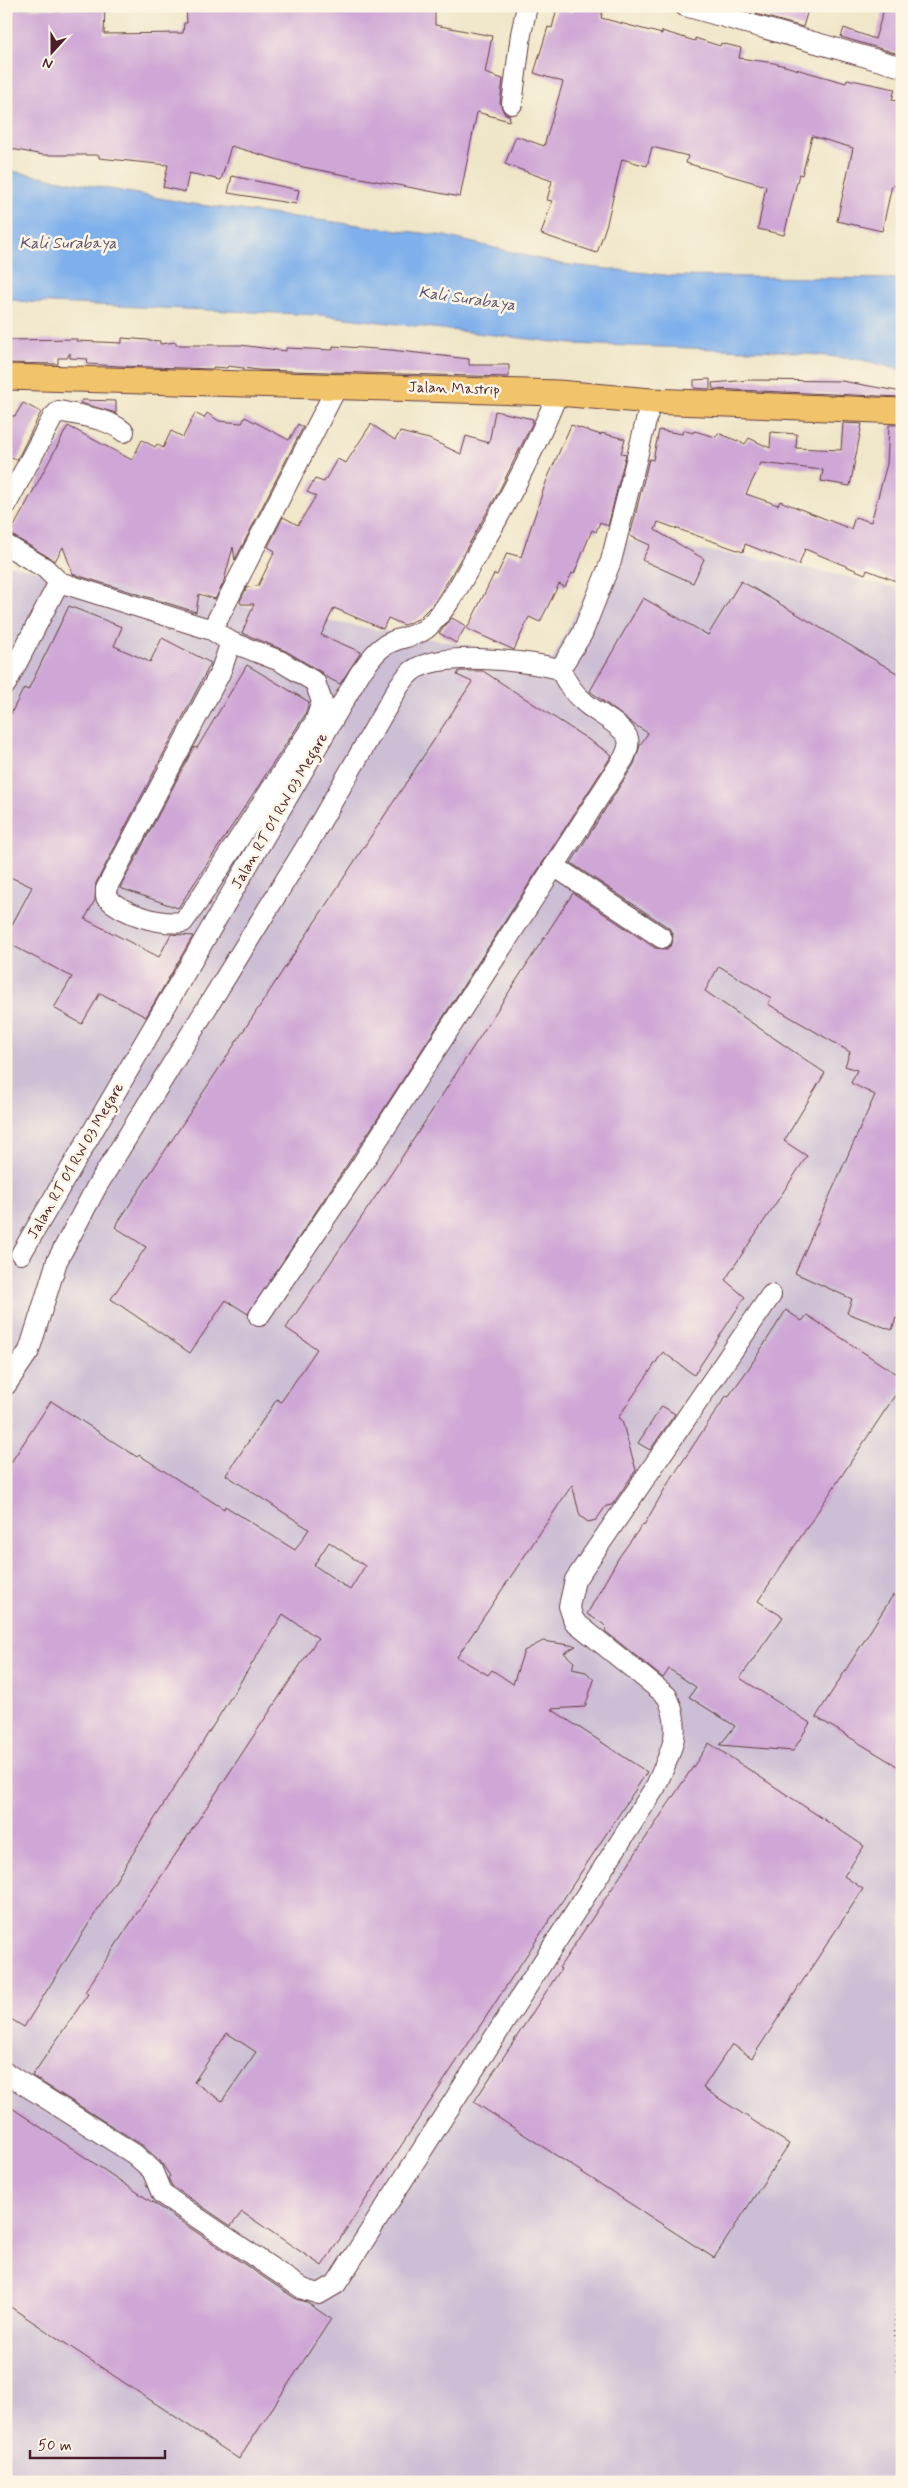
<svg xmlns="http://www.w3.org/2000/svg" width="908" height="2488" font-family="Mynerve,sans-serif">
  <rect width="100%" height="100%" fill="#fcf5e5"/>
  <filter id="ink" filterUnits="userSpaceOnUse"><feTurbulence type="fractalNoise" baseFrequency=".02" numOctaves="2"/><feDisplacementMap in="SourceGraphic" scale="10" xChannelSelector="R" yChannelSelector="G"/><feConvolveMatrix kernelMatrix="1 2 1 2 8 2 1 2 1" color-interpolation-filters="sRGB"/></filter>
  <filter id="wash" filterUnits="userSpaceOnUse"><feTurbulence type="fractalNoise" baseFrequency=".0096" numOctaves="4" result="noise"/><feDisplacementMap in="SourceGraphic" scale="20" xChannelSelector="R" yChannelSelector="G"/><feGaussianBlur stdDeviation="1.12" result="paint"/><feColorMatrix in="noise" values="0 0 0 0 0 0 0 0 0 0 0 0 0 0 0 0 0 1.4 0 .05"/><feComposite in="paint" operator="in"/></filter>
  <g filter="url(#wash)">
    <rect width="100%" height="100%" fill="#efe5c7"/>
    <polygon fill="#ccbed4" points="613,538 769,560 902,589 902,2482 6,2482 6,565 552,660"/>
    <polygon fill="#7fb0eb" stroke="#64688b" points="6,170 192,204 445,236 561,264 674,276 902,279 902,370 863,360 781,351 572,344 320,315 28,302 6,299"/>
    <g id="blocks">
      <g fill="#cfa7d6" fill-rule="evenodd">
        <polygon points="186,6 343,6 370,12 371,6 435,6 435,25 492,36 485,73 503,79 500,103 504,113 510,116 509,121 477,112 460,197 303,167 231,146 221,180 189,173 185,192 163,187 168,165 99,158 99,155 43,155 6,148 6,8 105,9 104,34 183,33 184,23 187,23"/>
        <polygon points="573,6 604,6 601,18 662,34 662,31 695,41 695,38 720,46 721,43 741,48 739,58 774,63 846,83 847,79 895,89 892,100 902,102 902,188 892,185 882,231 837,221 853,148 812,136 802,175 799,174 784,235 758,229 766,186 686,163 688,156 652,147 647,166 622,159 607,223 597,253 541,234 552,201 547,200 552,181 505,164 516,136 544,146 563,82 534,73 548,27 552,28 557,8 571,12"/>
        <polygon points="758,6 809,6 803,27 756,14"/>
        <polygon points="885,6 902,6 902,55 841,37 844,28 875,39"/>
        <polygon points="232,176 299,190 296,204 228,193"/>
        <polygon points="122,338 160,341 160,344 176,342 176,345 240,345 286,351 286,348 333,350 333,346 391,350 469,359 469,365 509,365 509,377 258,370 228,366 227,368 213,367 213,369 120,366 87,364 88,359 70,358 70,353 67,358 58,358 58,364 8,363 8,340 77,339 76,341 122,343"/>
        <polygon points="710,379 710,389 694,388 694,380"/>
        <polygon points="750,380 842,381 902,392 902,397 713,389 712,383"/>
        <polygon points="82,400 116,401 116,413 80,403"/>
        <polygon points="23,403 41,412 17,460 6,456 6,415 15,416"/>
        <polygon points="495,411 533,419 532,424 498,493 449,579 434,603 418,619 404,625 388,618 383,629 334,608 321,635 361,652 340,684 326,677 321,672 286,651 242,633 254,604 241,604 240,601 247,587 258,586 275,551 268,547 283,517 298,525 316,496 307,492 315,479 324,482 337,459 346,463 371,424 395,440 400,432 429,439 461,454 466,436 489,443"/>
        <polygon points="195,413 204,418 207,413 219,421 242,423 245,417 289,440 298,424 303,427 235,560 233,547 223,584 215,599 199,594 196,612 73,574 63,547 55,561 10,534 68,426 132,460 142,440 155,447 157,444 163,448 171,431 183,437"/>
        <polygon points="843,423 862,424 850,486 821,481 823,470 761,463 746,494 778,505 780,501 851,529 855,517 871,522 887,464 889,425 902,425 902,567 896,581 867,570 865,574 805,549 799,565 745,544 743,552 658,522 655,530 704,559 693,583 642,560 650,545 630,536 649,459 653,460 659,430 682,434 683,430 693,433 694,431 716,437 718,433 745,444 749,438 770,448 771,432 797,434 796,448 841,450"/>
        <polygon points="571,425 601,435 601,433 625,439 621,453 626,454 608,526 600,522 596,532 592,530 574,574 572,573 565,587 559,584 540,622 529,617 514,650 512,649 467,629 494,574 497,575 507,553 521,557 546,482"/>
        <path d="M741 581 902 676V1321L896 1318 892 1330 847 1313 852 1299 795 1273 875 1095 851 1083 857 1070 845 1066 850 1052 768 1004 771 998 719 966 705 991 825 1073 784 1141 807 1156 725 1280 745 1297 694 1375 663 1352 618 1418 622 1421 636 1470 612 1505 606 1506 596 1520 588 1522 580 1516 572 1485 457 1657 488 1675 492 1670 513 1684 524 1651 543 1641 576 1646 564 1653 574 1662 572 1669 586 1672 594 1680 585 1707 551 1709 647 1772 322 2266 242 2212 231 2226 172 2186 168 2178 170 2176 160 2161 142 2145 32 2076 88 1994 85 1992 318 1638 283 1614 24 2027 6 2016V1470L51 1401 137 1457 139 1455 224 1509 225 1506 295 1550 309 1529 226 1475 277 1399 281 1402 317 1349 286 1328 391 1174 573 893 655 948 667 949 672 944 673 933 669 928 571 863 634 764 640 745 648 733 633 724 590 691 643 598 708 635ZM329 1542 365 1566 350 1590 314 1565ZM227 2033 256 2052 222 2101 194 2082Z"/>
        <polygon points="69,606 122,627 114,646 150,662 162,638 211,663 96,883 95,900 85,919 159,957 171,934 193,936 146,1017 100,993 82,1024 54,1008 72,977 6,942 6,936 32,887 6,875 6,723 24,688 28,690"/>
        <polygon points="452,618 466,626 456,643 439,633"/>
        <polygon points="247,665 309,702 305,715 178,908 120,888 194,747 197,748"/>
        <polygon points="459,671 483,671 612,755 382,1112 248,1314 226,1300 190,1353 111,1299 146,1247 115,1227 472,682 457,675"/>
        <polygon points="786,1310 802,1321 807,1315 902,1378 902,1385 758,1601 783,1617 740,1678 810,1723 793,1751 720,1745 735,1726 689,1697 696,1687 669,1669 663,1678 605,1631 607,1628 602,1623 587,1614 619,1557 643,1524 644,1525 667,1485 726,1396 728,1397 749,1368"/>
        <polygon points="662,1406 675,1414 650,1450 638,1443"/>
        <polygon points="893,1595 902,1601 902,1769 816,1717"/>
        <polygon points="709,1743 864,1846 844,1876 863,1889 752,2058 732,2044 703,2088 789,2144 714,2258 474,2102 561,1969 559,1968"/>
        <polygon points="6,2104 296,2299 306,2302 331,2319 239,2459 6,2304"/>
      </g>
    </g>
  </g>
  <g filter="url(#ink)">
    <use href="#blocks" fill-opacity="0" stroke="#633d42" stroke-width="1"/>
    <g fill="none" stroke-linecap="round" stroke-linejoin="round">
      <defs>
        <g id="minor">
          <polyline points="685,6 902,67"/>
          <polyline points="512,104 521,34 527,6"/>
          <path d="M6 505 53 417 59 411C80 416 108 418 124 432"/>
          <polyline points="6,545 45,568 59,582"/>
          <polyline points="212,630 338,385"/>
          <path d="M6 684 59 582 212 630 231 642 220 673 106 889V897C123 914 159 925 183 922L197 903 315 722 322 702 315 682 280 661 231 642"/>
          <polyline points="554,866 662,938"/>
          <path d="M21 1254 360 673C369 662 376 649 389 643 402 636 419 637 430 625 449 606 461 583 474 559 506 506 534 451 558 393"/>
          <path d="M259 1316 362 1164 624 758C626 753 630 746 628 739 624 725 594 712 583 701 572 692 566 682 560 669L582 634 611 561 651 401"/>
          <path d="M6 1385 29 1351 57 1261 97 1186 309 842 399 686C403 681 407 675 412 671 442 650 525 661 560 669"/>
          <path d="M6 2073 134 2154 152 2170 162 2194 303 2289 319 2294 336 2284 656 1786C670 1752 684 1733 667 1696L574 1621 569 1606 575 1580 771 1295"/>
        </g>
        <polyline id="major" points="6,377 558,393 651,401 902,411"/>
      </defs>
      <use href="#minor" stroke="#633d42" stroke-width="22"/>
      <use href="#major" stroke="#633d42" stroke-width="27"/>
      <path stroke="#633d42" stroke-width="3" stroke-dasharray="1 4" stroke-linecap="butt" d="M902 2291C890 2319 898 2343 897 2371L902 2375"/>
      <use href="#minor" stroke="#fff" stroke-width="20"/>
      <use href="#major" stroke="#f1c36a" stroke-width="25"/>
    </g>
  </g>
  <g text-anchor="middle" dominant-baseline="central" stroke-width="5" stroke-linejoin="round" paint-order="stroke">
    <g font-size="15" fill="#4a1f2b" stroke="#fcf5e5">
      <text transform="translate(454 389) rotate(2)">Jalan Mastrip</text>
      <text transform="translate(280 811) rotate(-60)">Jalan RT 01 RW 03 Megare</text>
      <text transform="translate(76 1161) rotate(-60)">Jalan RT 01 RW 03 Megare</text>
    </g>
    <g font-size="16" font-style="italic" fill="#5d526e" stroke="#fcf5e5">
      <text x="68" y="243">Kali Surabaya</text>
      <text transform="translate(467 299) rotate(8)">Kali Surabaya</text>
    </g>
  </g>
  <rect width="908" height="2488" fill="none" stroke="#fcf5e5" stroke-width="25"/>
  <g transform="translate(52 52) rotate(201)" stroke="#fcf5e5" stroke-width="4" paint-order="stroke">
  <path d="M0-4L9 19L0 12L-9 19Z" fill="#4a1f2b"/>
  <text y="-8" font-size="14" font-weight="bold" text-anchor="middle" fill="#4a1f2b">N</text>
  </g>
  <path d="M30 2450v8h135v-8" fill="none" stroke="#4a1f2b" stroke-width="2.5"/>
  <text x="38" y="2450" font-size="15" fill="#4a1f2b" stroke="#fcf5e5" stroke-width="4" paint-order="stroke">50 m</text>
</svg>
